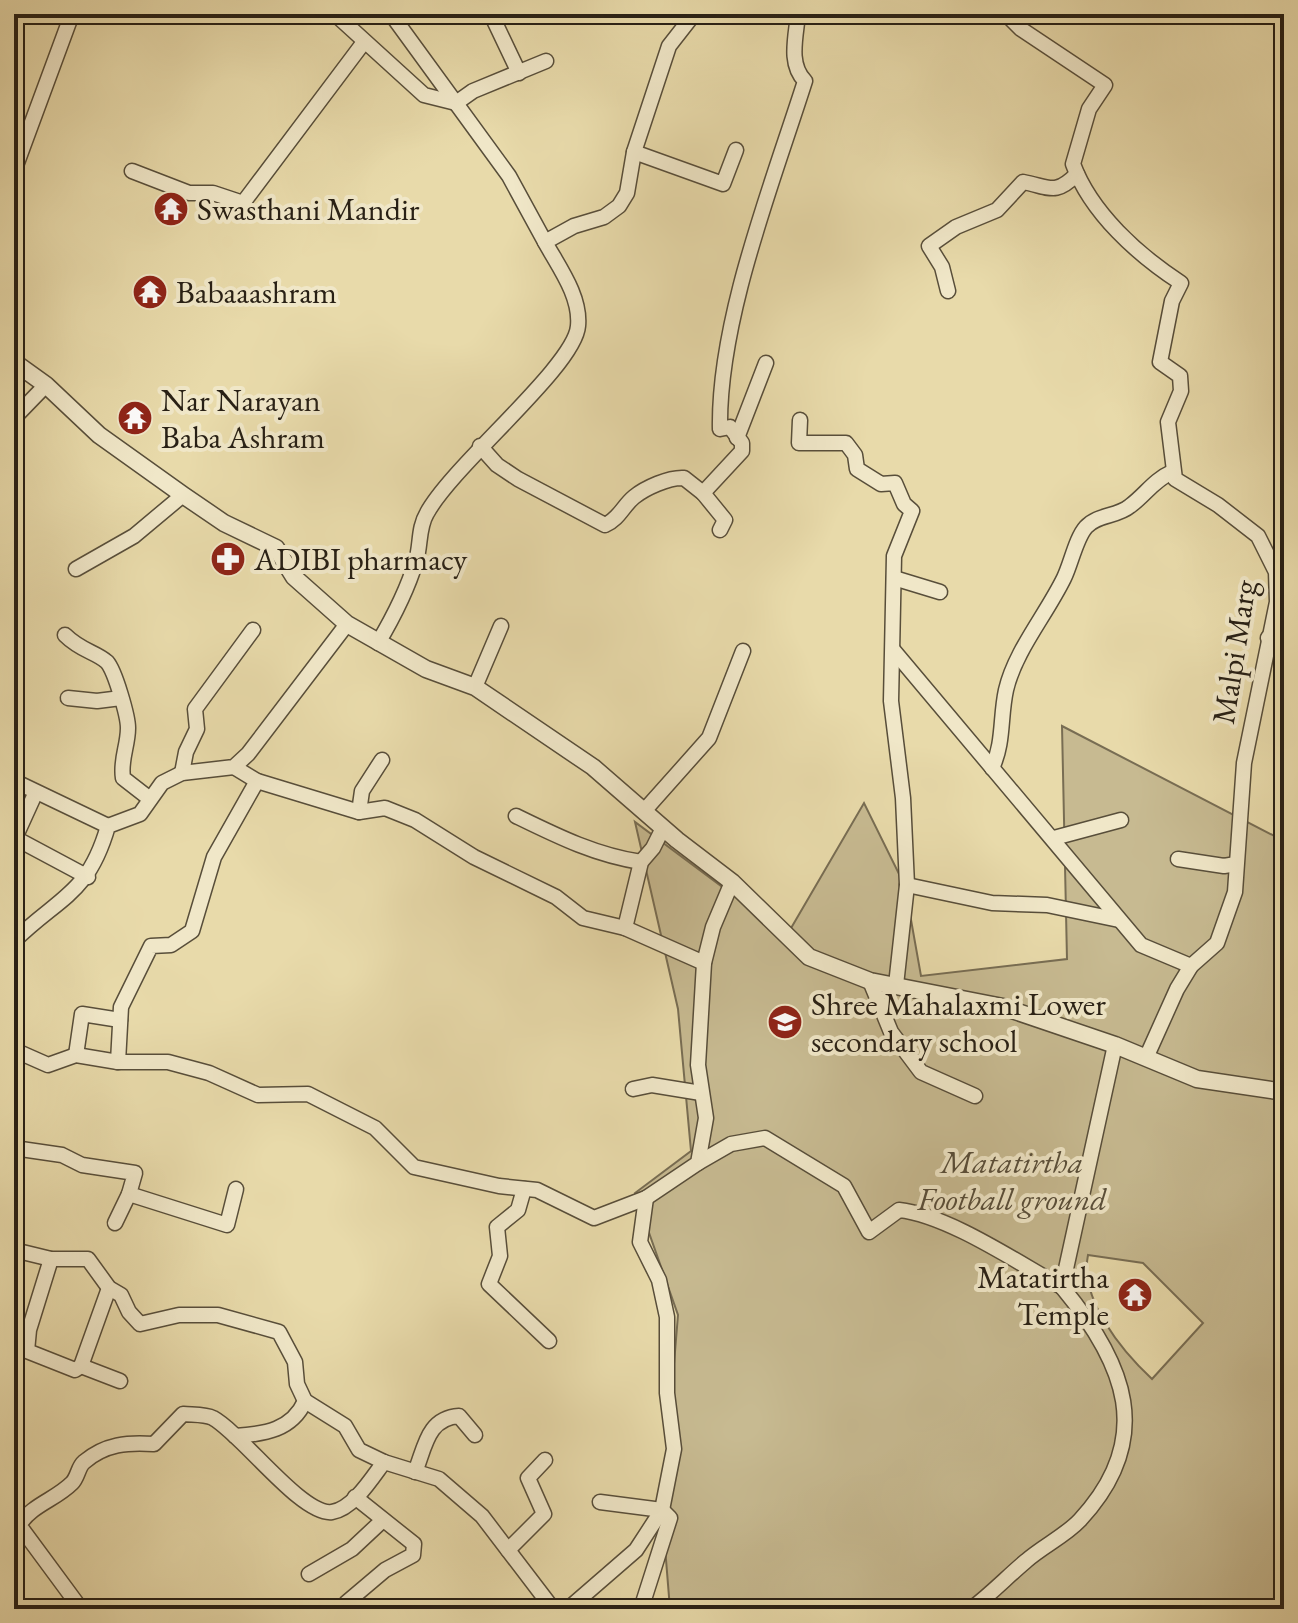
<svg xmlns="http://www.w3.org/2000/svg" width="1298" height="1623" font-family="'EB Garamond',serif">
  <rect width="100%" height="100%" fill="#e8daaa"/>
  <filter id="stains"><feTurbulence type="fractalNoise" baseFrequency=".0025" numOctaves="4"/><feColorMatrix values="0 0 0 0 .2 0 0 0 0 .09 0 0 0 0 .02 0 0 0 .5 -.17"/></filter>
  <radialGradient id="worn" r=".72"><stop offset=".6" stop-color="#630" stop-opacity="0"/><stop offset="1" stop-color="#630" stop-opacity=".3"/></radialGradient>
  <path fill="#c7ba91" stroke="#786d53" stroke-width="2" fill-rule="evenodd" d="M1062 726 1284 841V1609H670L662 1510 678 1315 635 1193 691 1151 678 1009 635 822 787 935 864 803 905 886 921 976 1067 959ZM1088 1255 1143 1263 1203 1323 1152 1379C1122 1351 1079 1299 1088 1255Z"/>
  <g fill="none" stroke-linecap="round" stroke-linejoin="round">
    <defs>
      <g id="minor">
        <polyline points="335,14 424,95 456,103 473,91 546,61"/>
        <polyline points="391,14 509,176 545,242"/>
        <polyline points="491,14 519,73"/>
        <path d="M1006 14 1021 29 1105 85 1089 109 1073 164C1091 213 1138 255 1181 283L1172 301 1160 362 1180 376 1181 391 1168 422 1175 479 1218 505 1258 536 1276 572 1277 602 1244 763 1235 892 1217 943 1191 966 1177 989 1146 1058"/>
        <polyline points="634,152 723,184 736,150"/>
        <polyline points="14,171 72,14"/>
        <polyline points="132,171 189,193 213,193 243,203 364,42"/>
        <path d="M948 291 942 267 929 246 956 227 997 210 1023 182C1050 187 1055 196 1077 174"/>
        <polyline points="14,418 46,385"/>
        <polyline points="800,420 799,443 846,443 855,455 857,469 881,484 895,483 904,504 912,511 894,556 891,701 903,798 907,885 896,985"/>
        <polyline points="737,438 766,363"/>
        <path d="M480 446 497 465 518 479 605 525C619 519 623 506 634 497 645 488 669 477 684 478L703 493 742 451V443L730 427 720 429C718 321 772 185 805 81 788 64 796 37 798 14"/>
        <polyline points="703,493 725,520 720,530"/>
        <polyline points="76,569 134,536 183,495"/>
        <polyline points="894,578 940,592"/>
        <path d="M65 635C81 651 96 652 107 662 115 671 128 716 128 728 128 746 120 760 123 778L150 799"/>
        <path d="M378 643C394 616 407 591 416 561 421 545 418 528 427 513 454 464 575 366 578 326 581 296 558 266 545 242L574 226 604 217 619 206 627 193 634 152 669 46 694 14"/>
        <polyline points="894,651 1141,945 1191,966"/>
        <polyline points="475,687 501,626"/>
        <polyline points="68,698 97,701 121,698"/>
        <polyline points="234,767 257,781 359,812 385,808 415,820 474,857 556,897 583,918 625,928"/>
        <path d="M992 768C1004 743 1000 717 1006 690 1015 651 1046 615 1064 578 1071 564 1076 538 1086 527 1098 514 1117 517 1130 506 1145 495 1154 480 1172 472"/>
        <polyline points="182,773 186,752 197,729 195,709 253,630"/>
        <polyline points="14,781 108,826"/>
        <polyline points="35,794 15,838 88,877"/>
        <polyline points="644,811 709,738 743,651"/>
        <polyline points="359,812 362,791 382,760"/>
        <path d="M516 816C557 836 595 855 641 862"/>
        <polyline points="663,828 653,848 641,862 625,928 704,963"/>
        <polyline points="1054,838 1121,820"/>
        <polyline points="1178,859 1224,866 1236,864"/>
        <polyline points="907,885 992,903 1047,905 1119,920"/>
        <path d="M14 941C60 896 88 895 108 826L140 814 162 783 182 773 234 767 248 754 347 624"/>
        <polyline points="870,981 891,1032 921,1072 975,1096"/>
        <polyline points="14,1050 48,1065 76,1055 118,1062 168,1062 209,1073 258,1095 308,1094 375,1128 414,1167 499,1186 537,1190 594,1218 646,1198 698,1163 706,1118 698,1065 704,963 713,927 732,882"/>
        <polyline points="76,1055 82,1014 120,1020"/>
        <polyline points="118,1062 121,1007 151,946 171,945 192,931 214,857 257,781"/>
        <polyline points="633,1089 652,1085 701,1093"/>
        <polyline points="14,1148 62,1155 82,1165 135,1173 129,1194 227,1225 236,1189"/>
        <path d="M698 1163 731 1144 765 1138 844 1186 869 1232 899 1210C948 1215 1018 1263 1062 1287"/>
        <polyline points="524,1189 518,1210 497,1227 500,1256 489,1284 549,1341"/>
        <polyline points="115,1223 129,1194"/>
        <polyline points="14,1250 51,1259 88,1259 109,1288 121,1295 129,1312 140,1324 179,1315 218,1315 279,1332 295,1362 297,1384 305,1401 345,1426 359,1450 384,1462 439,1479 482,1516 553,1609"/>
        <polyline points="51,1259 29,1330 27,1351 75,1370 81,1366 109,1288"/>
        <polyline points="81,1366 120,1381"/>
        <path d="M235 1436C265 1434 292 1430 305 1401"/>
        <path d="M415 1472C425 1448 427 1418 459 1416L475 1435"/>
        <polyline points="600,1502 662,1510 670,1518 641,1609"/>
        <polyline points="508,1550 544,1514 528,1478 545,1460"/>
        <polyline points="309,1574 352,1549 383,1520"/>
        <path d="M81 1609 19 1525C33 1504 55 1500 72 1483 78 1477 78 1467 84 1462 105 1444 128 1442 154 1444L183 1414C192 1415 205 1414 213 1418 242 1434 302 1516 332 1512 353 1509 372 1478 384 1462"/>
        <polyline points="346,1609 346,1603 385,1570 413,1555 414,1544 355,1497"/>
        <polyline points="533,1609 536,1609"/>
        <polyline points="568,1609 636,1550 662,1510 674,1449 667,1393 667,1317 659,1280 640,1242 646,1198"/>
        <path d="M971 1609C991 1594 1008 1576 1026 1561 1043 1546 1065 1536 1080 1520 1156 1438 1125 1363 1062 1287L1115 1045"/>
      </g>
      <g id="tertiary">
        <polyline points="14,362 46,385 99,435 183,495 224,523 276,548 294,577 347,624 426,669 475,687 593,767 677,840 732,882 809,957 870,981 1003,1007 1115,1045 1197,1079 1284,1092"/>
        <polyline points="1269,638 1284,636"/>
      </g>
    </defs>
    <use href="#minor" stroke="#584e3a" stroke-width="17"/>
    <use href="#tertiary" stroke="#584e3a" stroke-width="19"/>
    <use href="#minor" stroke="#f0e7c8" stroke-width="14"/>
    <use href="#tertiary" stroke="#f0e7c8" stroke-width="16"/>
  </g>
  <defs>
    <symbol id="temple-disc" viewBox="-11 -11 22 22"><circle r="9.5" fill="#8f2418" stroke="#f0e7c8"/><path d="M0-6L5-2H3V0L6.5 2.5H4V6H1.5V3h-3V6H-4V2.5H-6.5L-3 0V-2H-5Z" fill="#fff"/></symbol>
    <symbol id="pharmacy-disc" viewBox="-11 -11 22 22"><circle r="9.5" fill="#8f2418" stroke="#f0e7c8"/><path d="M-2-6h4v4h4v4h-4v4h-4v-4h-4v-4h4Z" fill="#fff"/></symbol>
    <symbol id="school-disc" viewBox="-11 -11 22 22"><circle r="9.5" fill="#8f2418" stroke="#f0e7c8"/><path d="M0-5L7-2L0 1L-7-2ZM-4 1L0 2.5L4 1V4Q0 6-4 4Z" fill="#fff"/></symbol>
  </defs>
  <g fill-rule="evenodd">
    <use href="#temple-disc" x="151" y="189" width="40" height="40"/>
    <use href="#temple-disc" x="130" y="272" width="40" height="40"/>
    <use href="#temple-disc" x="115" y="398" width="40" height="40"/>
    <use href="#pharmacy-disc" x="208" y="539" width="40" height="40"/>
    <use href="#school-disc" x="765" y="1002" width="40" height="40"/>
    <use href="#temple-disc" x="1115" y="1275" width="40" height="40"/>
  </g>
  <g text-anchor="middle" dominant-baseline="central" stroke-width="8" stroke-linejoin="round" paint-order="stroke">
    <g font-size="32" fill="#282015" stroke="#f0e7c8" text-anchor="start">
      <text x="197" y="209">Swasthani Mandir</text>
      <text x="176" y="292">Babaaashram</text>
      <text x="161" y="400">Nar Narayan<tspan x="161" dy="37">Baba Ashram</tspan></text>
      <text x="254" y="559">ADIBI pharmacy</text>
      <text x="811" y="1004">Shree Mahalaxmi Lower<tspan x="811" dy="37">secondary school</tspan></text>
      <text x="1109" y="1277" text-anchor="end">Matatirtha<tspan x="1109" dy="37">Temple</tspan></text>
    </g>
    <g font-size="32" fill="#282015" stroke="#f0e7c8">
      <text transform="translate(1234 652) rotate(-81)">Malpi Marg</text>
    </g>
    <g font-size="32" font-style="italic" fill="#584e3a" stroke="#f0e7c8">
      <text x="1012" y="1162">Matatirtha<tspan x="1012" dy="37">Football ground</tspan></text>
    </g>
  </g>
  <rect width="1298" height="1623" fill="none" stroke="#e8daaa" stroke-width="48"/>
  <rect x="16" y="16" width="1266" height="1591" fill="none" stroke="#282015" stroke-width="4"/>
  <rect x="24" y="24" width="1250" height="1575" fill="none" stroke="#282015" stroke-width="2"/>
  <rect width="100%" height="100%" filter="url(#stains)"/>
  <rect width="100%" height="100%" fill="url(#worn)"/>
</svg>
